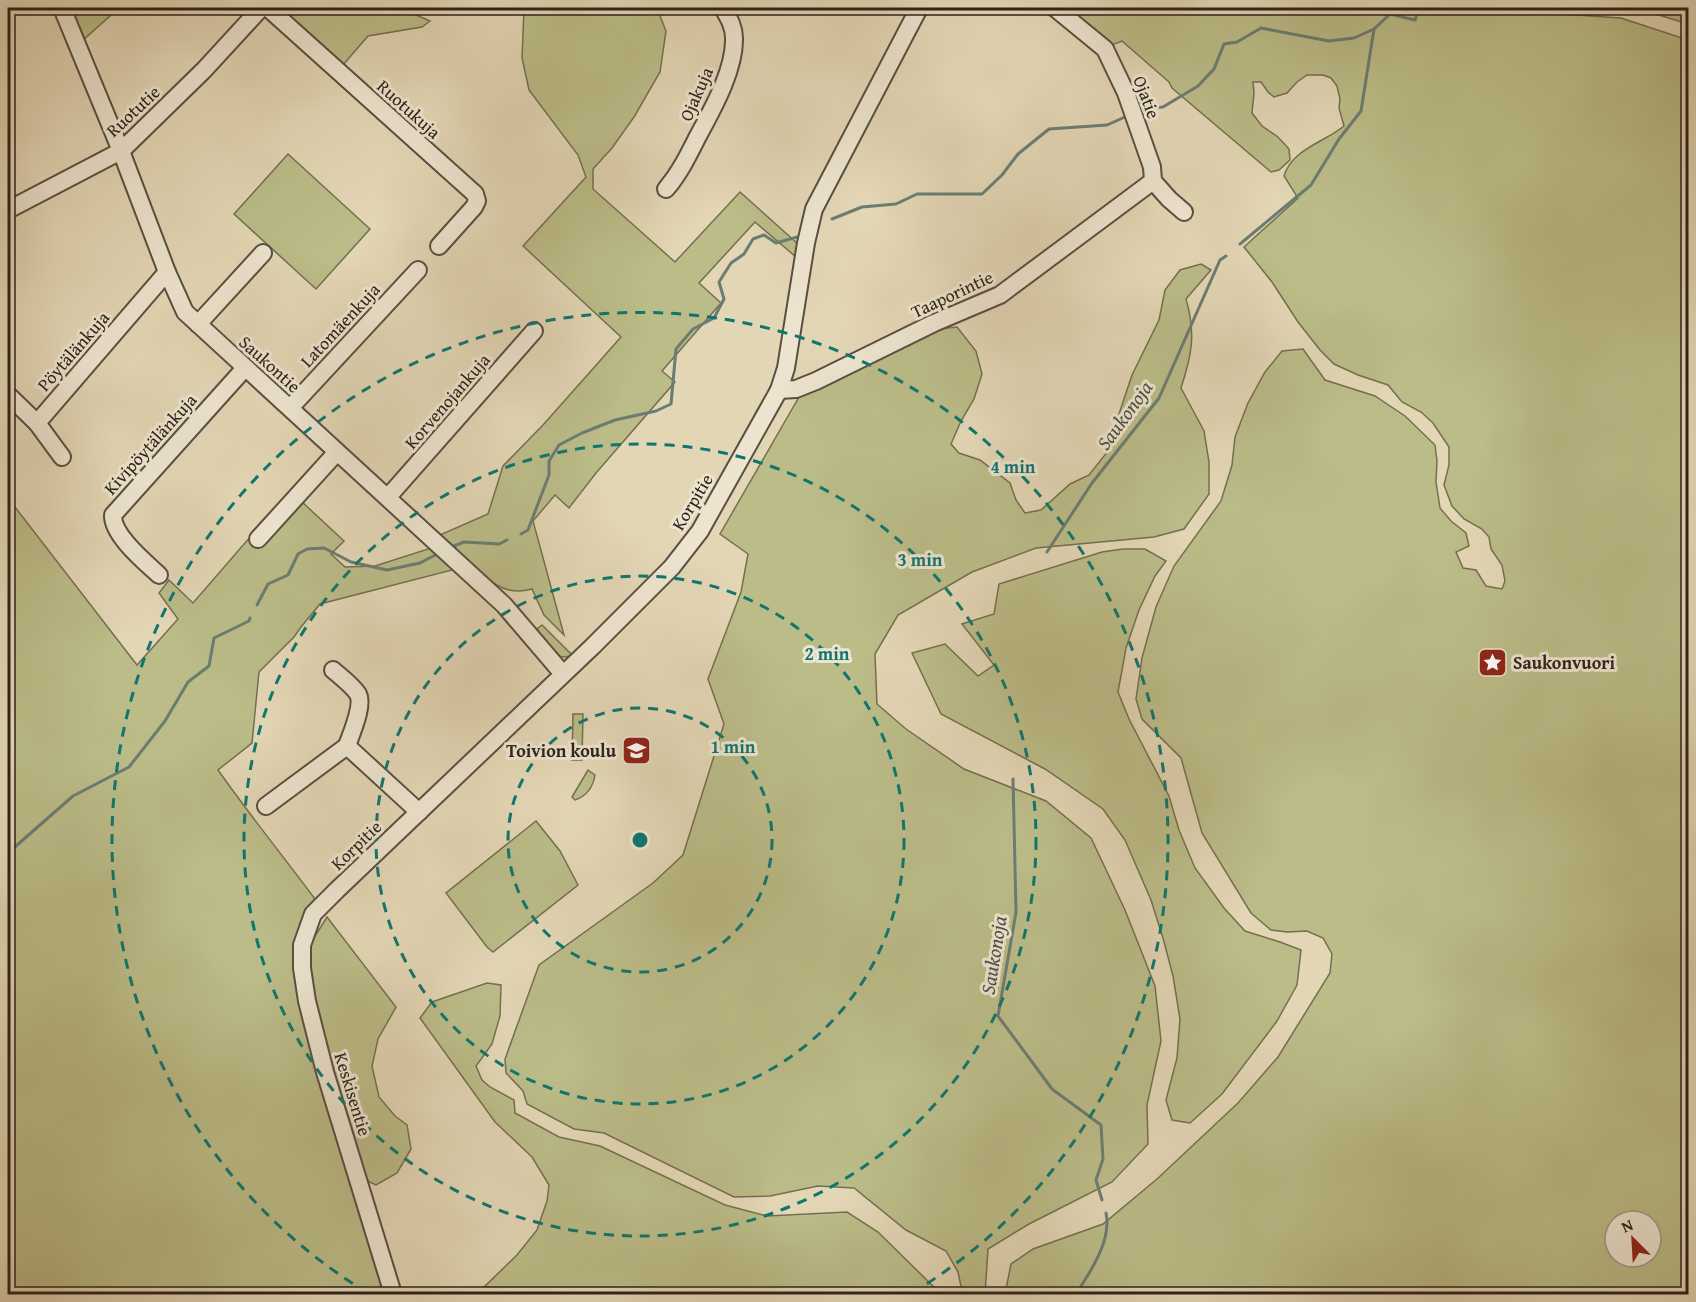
<svg xmlns="http://www.w3.org/2000/svg" width="1696" height="1302" font-family="'Gentium Book Plus',serif">
  <rect width="100%" height="100%" fill="#e3d6b5"/>
  <filter id="stains"><feTurbulence type="fractalNoise" baseFrequency=".00333" numOctaves="4"/><feColorMatrix values="0 0 0 0 .2 0 0 0 0 .09 0 0 0 0 .02 0 0 0 .5 -.17"/></filter>
  <radialGradient id="worn" r=".72"><stop offset=".6" stop-color="#630" stop-opacity="0"/><stop offset="1" stop-color="#630" stop-opacity=".3"/></radialGradient>
  <g fill="#bbbc88" stroke="#736f51" stroke-width="1.5" fill-rule="evenodd">
    <polygon points="68,8 119,8 82,41"/>
    <polygon points="285,8 400,8 430,21 422,27 368,36 343,65 283,10"/>
    <path d="M524 8H657L666 31 660 72 634 117 612 148 593 169V189L675 262 740 192 798 244 796 257 755 222 699 283 721 303 662 371 675 382 596 473 569 508 555 495 533 521 564 635 544 615 532 589C525 591 517 592 509 590 486 585 457 551 440 535L488 514 503 466 543 425 621 337 523 246 586 177 578 155 529 90 522 58Z"/>
    <path d="M1066 8H1471L1621 18 1688 40V1294H1005L1011 1264 1033 1249 1103 1224 1157 1179 1238 1103 1278 1057 1330 973 1332 954 1323 938 1307 931 1287 932 1271 930 1251 913 1202 833 1181 758 1142 719 1136 699 1142 658 1156 607 1174 566 1221 501 1232 465 1235 437 1248 403 1265 372 1282 351 1303 349 1325 380 1375 396 1405 416 1435 445 1437 461 1436 482 1440 508 1451 521 1466 533 1469 546 1456 552 1463 568 1476 570 1486 586 1502 589 1505 581 1502 565 1491 549 1489 537 1482 529 1464 519 1452 506 1444 485 1449 465V447L1433 423 1421 412 1402 402 1388 385 1358 375 1334 364 1320 350 1298 322 1272 282 1244 247 1298 198 1284 176C1292 149 1325 142 1344 126L1339 108 1340 99 1337 86 1331 78 1323 75H1307L1297 82 1287 93 1274 97 1268 92 1261 82H1253L1254 93 1252 113 1262 126 1278 137 1289 149 1290 160 1279 170 1271 172 1172 88 1169 82 1122 41 1112 45ZM1615 1221H1651V1257H1615Z"/>
    <polygon points="1634,8 1688,8 1688,24 1636,8"/>
    <polygon points="288,154 370,229 316,289 234,214"/>
    <path d="M1201 264 1211 270 1186 299C1196 334 1192 354 1181 388L1204 431 1209 462V494L1184 529 1154 537 1036 548 972 572 898 615 875 654 877 704 906 729 964 769 1046 801 1091 838 1125 910 1155 986 1161 1041 1147 1105 1148 1144 1112 1182 1029 1224 988 1249 985 1294H965L962 1291 958 1272 946 1251 906 1230 854 1188 818 1186 770 1196 734 1197 604 1133 574 1129 527 1104 523 1091 506 1073 505 1059 539 965 653 883 683 855 724 724 708 679 741 592 748 554 720 534 799 397 897 351 938 329 957 327 976 351 982 374 974 399 961 421 951 444 959 453 980 460 1010 483 1016 500 1025 513 1041 510 1070 484 1089 475 1112 446 1119 414 1132 375 1159 320 1165 290 1180 270Z"/>
    <path d="M8 498 137 665 178 619 159 593 169 580 193 603 251 536 301 501 344 541 331 554 345 567 375 566 431 548 456 569 320 604 301 627 294 637 259 672 252 743 218 770C249 814 283 856 315 899L298 932 293 957 295 982 372 1249 387 1294H8Z"/>
    <polygon points="1123,549 1145,549 1166,561 1155,576 1139,610 1126,648 1118,692 1129,719 1169,796 1179,830 1195,868 1224,908 1245,931 1280,942 1301,950 1297,985 1277,1021 1222,1094 1190,1123 1172,1120 1166,1100 1177,1058 1180,1019 1173,976 1163,938 1151,900 1125,840 1103,809 1045,769 941,714 912,653 945,644 978,676 994,665 962,624 994,614 999,584 1102,552"/>
    <polygon points="542,625 572,655 566,657 555,656 537,629"/>
    <polygon points="573,714 583,714 582,760 572,760"/>
    <path d="M588 770 595 775C593 787 587 796 575 800L572 797Z"/>
    <polygon points="536,821 560,851 578,885 493,952 487,947 446,893"/>
    <polygon points="327,917 396,1007 378,1039 372,1066 379,1097 395,1116 407,1125 411,1149 397,1173 376,1185 365,1180 324,1044 309,980 310,944"/>
    <polygon points="487,983 501,985 500,1016 492,1044 476,1066 482,1080 490,1087 514,1100 515,1113 559,1137 600,1146 725,1205 767,1216 847,1212 878,1232 941,1294 480,1294 482,1289 517,1255 537,1230 547,1201 549,1185 532,1157 495,1122 420,1018 432,1002"/>
  </g>
  <g fill="none" stroke-linecap="round" stroke-linejoin="round">
    <g stroke="#6b7d73" stroke-width="3">
      <polyline points="1141,108 1163,107 1198,86 1214,69 1224,44 1237,42 1261,28 1329,41 1354,38 1374,29"/>
      <polyline points="832,219 862,207 896,204 917,194 982,194 1002,175 1018,154 1049,129 1107,125 1125,117"/>
      <polyline points="1240,244 1311,185 1339,139 1361,111 1374,29 1390,14 1415,20 1419,8"/>
      <polyline points="521,534 528,530 549,475 549,461 559,445 582,433 615,420 656,411 671,404 676,349 693,329 714,318 724,299 719,282 731,263 744,254 753,239 764,235 776,243 797,237"/>
      <polyline points="454,546 464,542 499,544 507,540"/>
      <polyline points="1047,552 1092,483 1159,398 1220,260 1226,256"/>
      <polyline points="257,605 268,584 288,575 298,554 307,549 324,548 351,562 387,570 420,563 437,554"/>
      <polyline points="1013,779 1016,912 998,1016 1052,1089 1101,1125 1103,1159 1096,1180 1102,1200"/>
      <polyline points="8,853 73,796 129,767 165,721 188,682 209,666 214,638 249,621 250,618"/>
      <path d="M1076 1294C1090 1272 1112 1241 1106 1213"/>
    </g>
    <defs>
      <g id="minor">
        <polyline points="62,8 121,151 167,272 185,312 504,605 563,674"/>
        <polyline points="268,8 475,194 477,201 474,207 439,246"/>
        <polyline points="1055,8 1105,49 1126,93 1152,167 1153,181 1169,199 1184,212"/>
        <path d="M666 189C679 174 688 156 697 138 712 110 735 70 734 38 734 26 728 17 723 8"/>
        <polyline points="8,210 121,151 204,70 261,8"/>
        <polyline points="198,324 263,253"/>
        <polyline points="779,390 796,389 816,381 934,323 1000,295 1153,181"/>
        <polyline points="8,395 37,423"/>
        <polyline points="290,408 418,270"/>
        <polyline points="62,457 37,423 167,272"/>
        <polyline points="388,497 534,331"/>
        <polyline points="258,539 337,452"/>
        <path d="M159 575C145 562 112 535 113 515L245 368"/>
        <path d="M333 670C341 677 352 685 358 694 364 706 351 734 347 746"/>
        <polyline points="266,806 347,746 419,812"/>
        <polyline points="393,1294 325,1072 307,1001 302,968 302,945 313,914 337,890 592,647 672,567 700,531 779,390 786,368 806,243 814,209 919,8"/>
      </g>
    </defs>
    <use href="#minor" stroke="#594f41" stroke-width="20"/>
    <use href="#minor" stroke="#ede4cf" stroke-width="16"/>
  </g>
  <g fill="none" stroke="#0f766e" stroke-width="3" stroke-dasharray="10 8">
    <circle cx="640" cy="840" r="132"/>
    <circle cx="640" cy="840" r="264"/>
    <circle cx="640" cy="840" r="396"/>
    <path d="M368 1293A528 528 0 1 1 912 1293"/>
  </g>
  <defs>
    <symbol id="sight-square" viewBox="-11 -11 22 22"><rect x="-9" y="-9" width="18" height="18" rx="4" fill="#8f2418" stroke="#ede4cf"/><path d="M0-6L1.8-2.2L6-1.7L2.9 1.2L3.7 5.4L0 3.3L-3.7 5.4L-2.9 1.2L-6-1.7L-1.8-2.2Z" fill="#fff"/></symbol>
    <symbol id="school-square" viewBox="-11 -11 22 22"><rect x="-9" y="-9" width="18" height="18" rx="4" fill="#8f2418" stroke="#ede4cf"/><path d="M0-5L7-2L0 1L-7-2ZM-4 1L0 2.5L4 1V4Q0 6-4 4Z" fill="#fff"/></symbol>
  </defs>
  <g fill-rule="evenodd">
    <use href="#sight-square" x="1476" y="646" width="33" height="33"/>
    <use href="#school-square" x="620" y="734" width="33" height="33"/>
  </g>
  <g text-anchor="middle" dominant-baseline="central" stroke-width="6" stroke-linejoin="round" paint-order="stroke">
    <g font-size="18" fill="#2b221a" stroke="#ede4cf">
      <text transform="translate(696 94) rotate(-66)">Ojakuja</text>
      <text transform="translate(1147 97) rotate(69)">Ojatie</text>
      <text transform="translate(409 109) rotate(42)">Ruotukuja</text>
      <text transform="translate(133 111) rotate(-43)">Ruotutie</text>
      <text transform="translate(952 294) rotate(-25)">Taaporintie</text>
      <text transform="translate(340 325) rotate(-47)">Latomäenkuja</text>
      <text transform="translate(73 351) rotate(-49)">Pöytälänkuja</text>
      <text transform="translate(270 364) rotate(42)">Saukontie</text>
      <text transform="translate(447 401) rotate(-49)">Korvenojankuja</text>
      <text transform="translate(150 444) rotate(-48)">Kivipöytälänkuja</text>
      <text transform="translate(692 502) rotate(-59)">Korpitie</text>
      <text transform="translate(356 845) rotate(-44)">Korpitie</text>
      <text transform="translate(353 1094) rotate(73)">Keskisentie</text>
    </g>
    <g font-size="18" font-weight="bold" fill="#2b221a" stroke="#ede4cf" text-anchor="start">
      <text x="1513" y="662">Saukonvuori</text>
      <text x="616" y="750" text-anchor="end">Toivion koulu</text>
    </g>
    <g font-size="20" font-style="italic" fill="#4b4f46" stroke="#ede4cf">
      <text transform="translate(1124 415) rotate(-54)">Saukonoja</text>
      <text transform="translate(993 955) rotate(-81)">Saukonoja</text>
    </g>
  </g>
  <circle cx="640" cy="840" r="9" fill="#0f766e" stroke="#ede4cf" stroke-width="3"/>
  <g font-size="18" text-anchor="middle" font-weight="bold" fill="#0f766e" stroke="#ede4cf" stroke-width="6" stroke-linejoin="round" paint-order="stroke">
    <text x="1013" y="473">4 min</text>
    <text x="920" y="566">3 min</text>
    <text x="827" y="660">2 min</text>
    <text x="733" y="753">1 min</text>
  </g>
  <rect width="1696" height="1302" fill="none" stroke="#e3d6b5" stroke-width="30"/>
  <rect x="9" y="9" width="1678" height="1284" fill="none" stroke="#2b221a" stroke-width="3"/>
  <rect x="15" y="15" width="1666" height="1272" fill="none" stroke="#2b221a" stroke-width="1.5"/>
  <g transform="translate(1633 1239) rotate(336)"><circle r="28" fill="#ede4cf" stroke="#9f9687" stroke-width="1.5"/>
  <path d="M0-4.5L10 22L0 15L-10 22Z" fill="#8f2418"/>
  <text y="-9" font-size="16" font-weight="bold" text-anchor="middle" fill="#2b221a">N</text>
  </g>
  <rect width="100%" height="100%" filter="url(#stains)"/>
  <rect width="100%" height="100%" fill="url(#worn)"/>
</svg>
